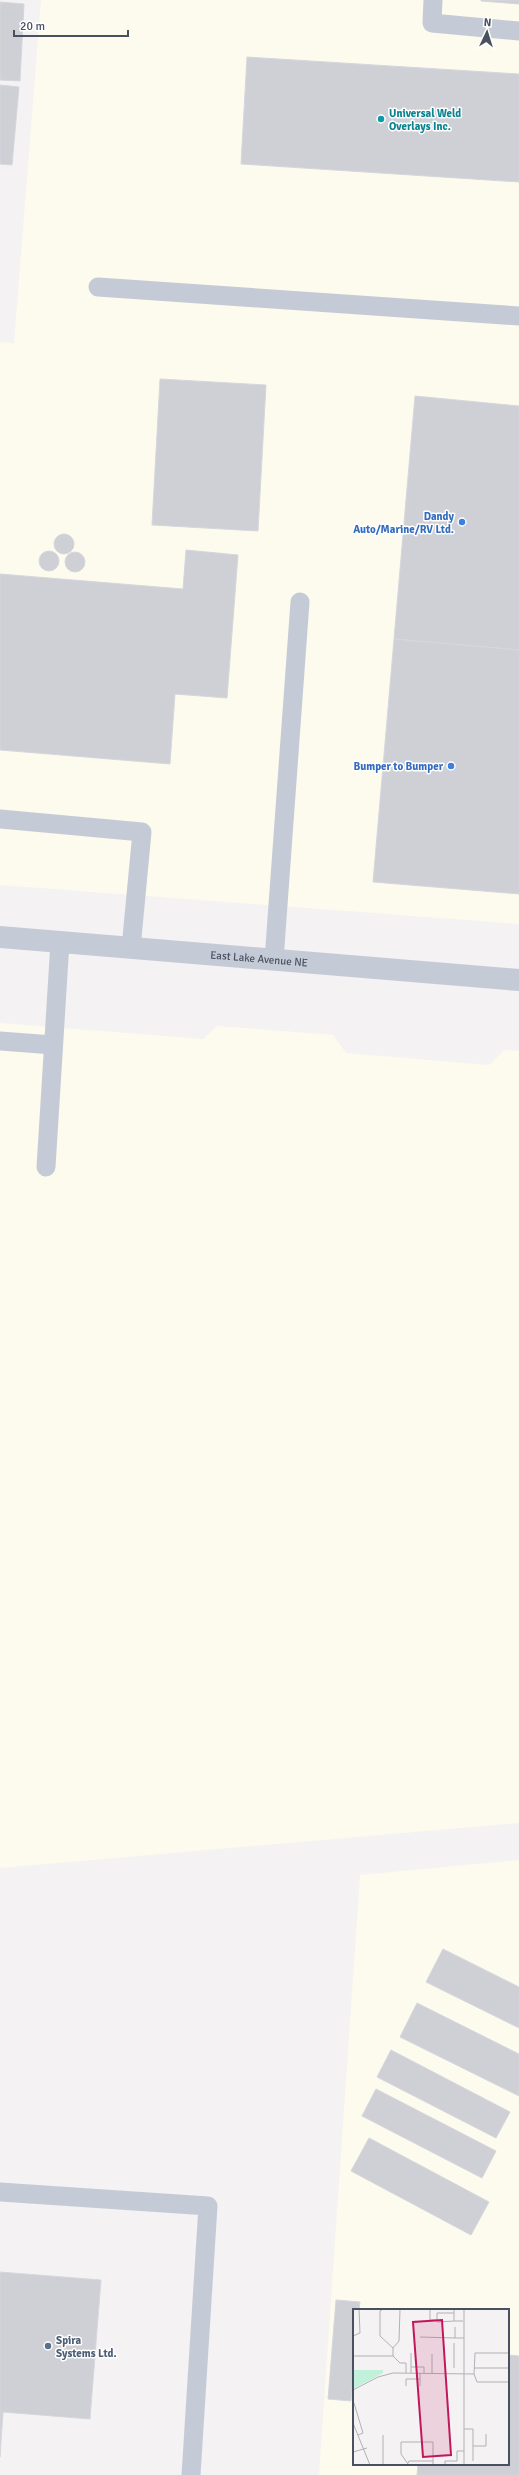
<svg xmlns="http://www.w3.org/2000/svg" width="519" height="2475" font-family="Signika,sans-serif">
  <rect width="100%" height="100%" fill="#f4f2f2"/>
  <g fill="#fdfbed" fill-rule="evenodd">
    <polygon points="41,0 519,0 519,924 0,885 0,342 14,343"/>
    <polygon points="0,1023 203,1039 217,1026 333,1035 346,1053 489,1065 504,1050 519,1051 519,1823 0,1868"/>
    <path d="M519 1860V2475H319L360 1875ZM354 2310H508V2464H354Z"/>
  </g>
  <g fill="#ced0d6" stroke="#d6d7dd">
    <polygon points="519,0 519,4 481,1 481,0"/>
    <polygon points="0,2 24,4 20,81 0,80"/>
    <polygon points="247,57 519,74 519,182 241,164"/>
    <polygon points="0,85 19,87 12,165 0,164"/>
    <polygon points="160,379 266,385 258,531 152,525"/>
    <polygon points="415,396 519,406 519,650 394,639"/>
    <circle cx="64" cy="544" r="10"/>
    <polygon points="186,550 238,555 227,698 175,694 170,764 0,750 0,574 183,589"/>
    <circle cx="49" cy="561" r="10"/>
    <circle cx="75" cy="562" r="10"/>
    <polygon points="394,639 519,650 519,894 373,882"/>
    <polygon points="443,1949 519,1987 519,2028 426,1982"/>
    <polygon points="417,2003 519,2054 519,2096 400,2037"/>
    <polygon points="391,2050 510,2112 496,2138 377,2077"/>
    <polygon points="376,2089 496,2151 482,2178 362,2116"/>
    <polygon points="369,2138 489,2202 471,2235 351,2171"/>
    <polygon points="0,2272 101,2280 90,2419 3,2412 0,2457"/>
    <polygon points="336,2300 360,2302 359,2310 354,2310 354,2369 351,2401 328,2399"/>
    <polygon points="508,2355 519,2356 519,2475 417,2475 418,2464 508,2464"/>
  </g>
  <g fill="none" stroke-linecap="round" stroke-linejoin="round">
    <g stroke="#c5cbd6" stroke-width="19">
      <polyline points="433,0 432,23 519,31"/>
      <polyline points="98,287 519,316"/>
      <polyline points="0,819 142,832 131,948"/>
      <polyline points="274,960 300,602"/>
      <polyline points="0,1041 53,1045"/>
      <polyline points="46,1167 60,942"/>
      <polyline points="0,2192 208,2206 191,2475"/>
    </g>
    <path stroke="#c5cbd6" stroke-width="22" id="s1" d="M0 937 519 980"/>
  </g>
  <circle fill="#0f9aa8" stroke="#fff" stroke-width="1.5" cx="381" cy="119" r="4"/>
  <g fill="#3f7fe0" stroke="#fff" stroke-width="1.5">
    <circle cx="462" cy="522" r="4"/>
    <circle cx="451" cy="766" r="4"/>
  </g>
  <circle fill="#5c6f8a" stroke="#fff" stroke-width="1.5" cx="48" cy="2346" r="4"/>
  <g text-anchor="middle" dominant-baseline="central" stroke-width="3" stroke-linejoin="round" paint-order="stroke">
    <g font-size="11" font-weight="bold" fill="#0d838f" stroke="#fff" text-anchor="start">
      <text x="389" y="113">Universal Weld<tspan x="389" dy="13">Overlays Inc.</tspan></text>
    </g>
    <g font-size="11" font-weight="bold" fill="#366cbe" stroke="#fff" text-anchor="end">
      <text x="454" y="516">Dandy<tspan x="454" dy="13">Auto/Marine/RV Ltd.</tspan></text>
      <text x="443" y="766">Bumper to Bumper</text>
    </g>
    <g font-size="11" fill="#495160" stroke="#fff">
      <text stroke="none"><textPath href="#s1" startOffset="260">East Lake Avenue NE</textPath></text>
    </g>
    <g font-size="11" font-weight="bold" fill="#4e5e75" stroke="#fff" text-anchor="start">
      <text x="56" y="2340">Spira<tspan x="56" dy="13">Systems Ltd.</tspan></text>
    </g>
  </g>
  <g transform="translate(353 2309)">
    <rect width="156" height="156" fill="#f4f2f2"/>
    <path d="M0 61H30V64L0 80Z" fill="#c1f1db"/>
    <path fill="none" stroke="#b0b2b8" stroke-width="1" d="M30 0 27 2V27L40 39 46 32 47 0M77 0V11H84M101 0V12H110M101 4H84V13L101 12M102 18V29H111M0 27 7 24 6 0M67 28 102 29M40 39V47L47 54H53V64M58 44V58M156 44V73M0 47H40M101 59V34M121 59H156M58 64V58H71V64M67 64V77M79 64V45M121 65 124 73H156M53 77V70H67M0 81 25 68 40 64 121 65 122 44H156M1 94 10 124 5 126M0 114 17 156M111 120H120V152M30 126V156M120 137H133V125M0 143 14 139M55 154 56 152H80V156M55 155 48 145V133H80V152M92 156V152H104V142H111M111 156V0"/>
    <path fill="#c2185b" fill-opacity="0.15" stroke="#c2185b" stroke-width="2" d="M89 11 98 146 70 148 60 13Z"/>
    <rect width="156" height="156" fill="none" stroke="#495160" stroke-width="2"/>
  </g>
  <g transform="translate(487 32) rotate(4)" stroke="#ffffff" stroke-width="3" paint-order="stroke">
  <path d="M0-3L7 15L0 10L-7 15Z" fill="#495160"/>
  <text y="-6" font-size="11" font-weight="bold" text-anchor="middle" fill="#495160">N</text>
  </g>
  <path d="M14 30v6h114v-6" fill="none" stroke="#495160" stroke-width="2"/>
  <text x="20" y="30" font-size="12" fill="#495160" stroke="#ffffff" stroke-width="3" paint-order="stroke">20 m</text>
</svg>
